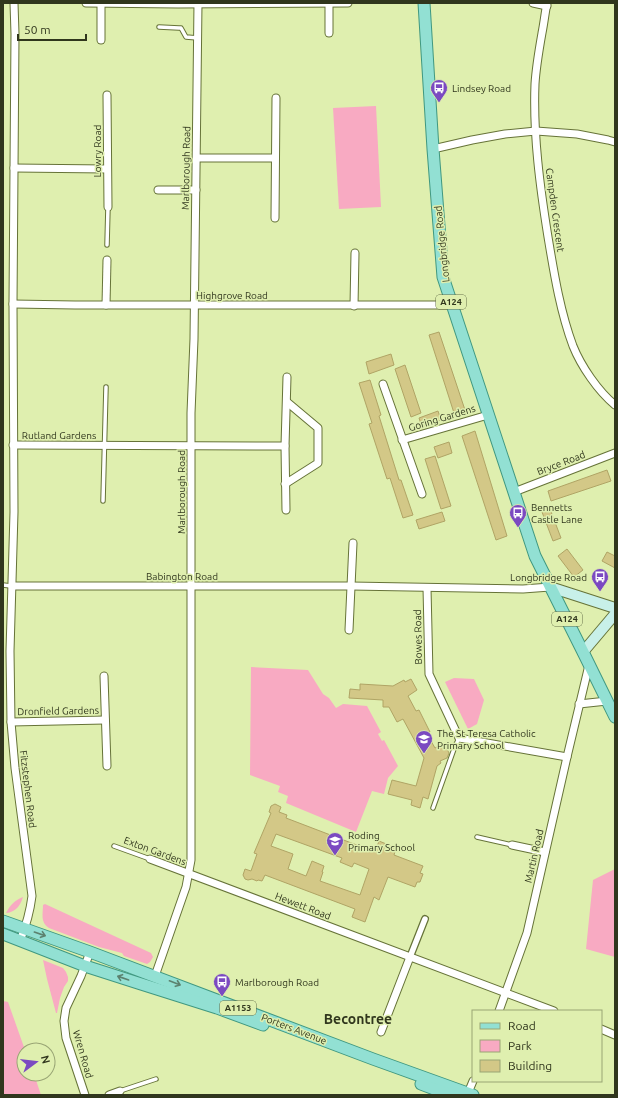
<svg xmlns="http://www.w3.org/2000/svg" width="618" height="1098" font-family="Ubuntu,sans-serif">
  <rect width="100%" height="100%" fill="#dfefaf"/>
  <g fill="#f8aac2">
    <polygon points="376,106 381,207 339,209 333,108"/>
    <polygon points="251,667 308,670 323,694 329,698 336,708 343,704 367,706 381,732 378,734 382,741 384,740 398,766 388,778 384,794 372,791 356,832 286,803 288,796 278,792 280,786 250,775"/>
    <polygon points="454,678 474,679 484,700 477,724 468,729 445,682"/>
    <polygon points="615,869 615,957 586,949 593,880"/>
    <path d="M23 897C20 906 16 912 6 913 10 905 15 900 23 897Z"/>
    <path d="M45 904 151 953 153 957 150 962 147 964 124 956 122 953 99 947 49 928C40 922 43 914 43 905Z"/>
    <polygon points="43,960 63,968 66,972 68,977 68,981 64,987 60,998 57,1013 56,1013 47,979"/>
    <polygon points="3,1001 8,1002 25,1050 24,1050 24,1074 34,1074 41,1095 3,1095"/>
  </g>
  <g fill="#d3c887" stroke="#b0a465" fill-rule="evenodd">
    <polygon points="439,332 465,410 454,413 429,335"/>
    <polygon points="391,354 394,365 369,374 366,362"/>
    <polygon points="405,365 421,413 411,417 395,369"/>
    <polygon points="370,380 381,415 379,416 399,480 401,480 413,515 403,518 390,478 387,479 369,424 372,423 359,383"/>
    <polygon points="438,411 441,420 422,427 419,418"/>
    <polygon points="475,431 507,536 496,540 462,436"/>
    <polygon points="449,442 452,453 438,458 434,447"/>
    <polygon points="435,456 451,506 441,509 425,459"/>
    <polygon points="607,470 611,481 551,501 548,491"/>
    <polygon points="550,509 561,538 553,541 542,512"/>
    <polygon points="442,512 445,521 419,529 416,520"/>
    <polygon points="567,549 583,570 574,577 558,556"/>
    <polygon points="607,552 615,556 615,568 602,561"/>
    <polygon points="411,679 417,690 408,696 416,711 419,710 430,732 427,734 435,748 439,746 439,748 445,745 449,753 447,758 440,761 441,763 437,766 428,799 423,797 420,808 411,805 412,800 388,794 392,780 416,786 424,758 403,719 397,722 389,707 383,707 383,700 349,698 350,689 360,690 360,684 393,686 404,680 405,682"/>
    <path d="M275 804 281 807 279 812 287 815 286 818 375 852 379 841 396 848 394 855 423 866 420 873 423 874 420 882H417L415 887 388 877 379 900 374 897 365 922 352 917 355 909 265 875 262 881 258 880 257 881 252 879 248 880 245 879 243 875 245 869 251 871 257 854 254 853 271 813 269 812 271 806ZM276 834 342 858 340 862 352 867 354 863 369 869 360 895 320 881 323 872H322L324 866 312 861 306 876 288 869 293 854 271 846Z"/>
  </g>
  <g fill="none" stroke-linecap="round" stroke-linejoin="round">
    <defs>
      <g id="service">
        <polyline points="159,27 179,28 181,28 186,37 198,38"/>
        <polyline points="107,245 108,207"/>
        <polyline points="103,501 106,387"/>
        <polyline points="3,585 11,586"/>
        <polyline points="433,808 454,749 459,738"/>
        <polyline points="477,837 512,845"/>
        <polyline points="114,846 150,859"/>
        <polyline points="120,1091 156,1079"/>
      </g>
      <polyline id="pedestrian" points="410,957 425,919"/>
      <g id="minor">
        <path d="M14 3 15 34 13 304 14 512 10 651 11 722 15 768 32 896C30 912 26 926 20 941"/>
        <polyline points="86,3 178,4 348,3"/>
        <polyline points="533,3 547,6"/>
        <path d="M547 3C545 13 544 23 542 33 539 50 536 67 535 84 533 135 540 187 548 237 554 273 560 311 573 346 581 366 598 391 615 405"/>
        <polyline points="329,33 329,3"/>
        <polyline points="101,40 101,3"/>
        <polyline points="107,95 108,207"/>
        <polyline points="433,149 472,140 505,134 536,131 577,134 608,140 615,142"/>
        <polyline points="197,158 275,158"/>
        <polyline points="14,168 107,169"/>
        <polyline points="158,190 196,190"/>
        <polyline points="275,218 276,98"/>
        <polyline points="13,304 75,305 452,305"/>
        <polyline points="106,305 107,260"/>
        <polyline points="354,306 355,253"/>
        <polyline points="383,384 422,494"/>
        <polyline points="402,440 488,415"/>
        <polyline points="13,445 285,446"/>
        <polyline points="285,484 318,463 318,428 287,402"/>
        <polyline points="514,492 615,453"/>
        <polyline points="286,510 285,446 287,377"/>
        <polyline points="12,586 351,586 523,589 550,587"/>
        <polyline points="427,588 429,674 459,738 567,757"/>
        <polyline points="349,630 353,543"/>
        <polyline points="104,676 107,766"/>
        <polyline points="579,704 607,701"/>
        <polyline points="11,722 105,720"/>
        <polyline points="512,845 545,852"/>
        <polyline points="150,859 554,1011"/>
        <polyline points="155,976 186,887 191,860 191,413 194,339 198,3"/>
        <polyline points="499,1011 527,933 567,757 589,665"/>
        <polyline points="601,1029 615,1035"/>
        <polyline points="381,1032 410,957"/>
        <polyline points="468,1093 473,1081"/>
        <polyline points="85,1095 66,1038 64,1021 66,1008 81,976 90,952"/>
        <polyline points="109,1095 120,1091"/>
      </g>
      <g id="secondary">
        <polyline points="550,587 615,608"/>
        <polyline points="583,652 615,614"/>
      </g>
      <g id="primary">
        <polyline points="424,3 433,149 443,277 535,556 583,652 615,717"/>
        <polyline points="3,921 90,952 373,1059 473,1095"/>
        <polyline points="3,934 85,966 138,983 217,1008 263,1025"/>
        <polyline points="421,1084 450,1095"/>
      </g>
    </defs>
    <use href="#service" stroke="#667338" stroke-width="5.5"/>
    <use href="#pedestrian" stroke="#667338" stroke-width="8"/>
    <use href="#minor" stroke="#667338" stroke-width="9"/>
    <use href="#secondary" stroke="#667338" stroke-width="12"/>
    <use href="#primary" stroke="#409880" stroke-width="13"/>
    <use href="#service" stroke="#fff" stroke-width="3.5"/>
    <use href="#pedestrian" stroke="#fff" stroke-width="5.5"/>
    <use href="#minor" stroke="#fff" stroke-width="7"/>
    <use href="#secondary" stroke="#c8f0e9" stroke-width="10"/>
    <use href="#primary" stroke="#92e0d3" stroke-width="11"/>
  </g>
  <defs><path id="oneway-shaft" d="M-6 0H5M1.5-3L5.5 0L1.5 3" fill="none" stroke-width="1.6" stroke-linecap="round" stroke-linejoin="round"/></defs>
  <g stroke="#5c826f">
    <use href="#oneway-shaft" transform="translate(40 934) rotate(19)"/>
    <use href="#oneway-shaft" transform="translate(123 978) rotate(-161)"/>
    <use href="#oneway-shaft" transform="translate(175 983) rotate(21)"/>
  </g>
  <defs>
    <symbol id="bus-pin" viewBox="-11 -11 22 30"><path d="M0 17L-7.5 6A9.5 9.5 0 1 1 7.5 6Z" fill="#7b49c1" stroke="#dfefaf"/><path d="M-5-6H5V4H4V6H2V4H-2V6H-4V4H-5ZM-3.5-4V0h7V-4ZM-3.5 1.2v1.5H-2V1.2ZM2 1.2v1.5H3.5V1.2Z" fill="#fff"/></symbol>
    <symbol id="school-pin" viewBox="-11 -11 22 30"><path d="M0 17L-7.5 6A9.5 9.5 0 1 1 7.5 6Z" fill="#7b49c1" stroke="#dfefaf"/><path d="M0-5L7-2L0 1L-7-2ZM-4 1L0 2.5L4 1V4Q0 6-4 4Z" fill="#fff"/></symbol>
  </defs>
  <g fill-rule="evenodd">
    <use href="#bus-pin" x="429" y="78" width="20" height="27"/>
    <use href="#bus-pin" x="508" y="503" width="20" height="27"/>
    <use href="#bus-pin" x="590" y="567" width="20" height="27"/>
    <use href="#school-pin" x="414" y="729" width="20" height="27"/>
    <use href="#school-pin" x="325" y="831" width="20" height="27"/>
    <use href="#bus-pin" x="212" y="972" width="20" height="27"/>
  </g>
  <g text-anchor="middle" dominant-baseline="central" stroke-width="3" stroke-linejoin="round" paint-order="stroke">
    <g fill="#dfefaf" stroke="#646e49" stroke-width="1">
      <rect x="436" y="295" width="30" height="14" rx="3"/>
      <rect x="552" y="612" width="30" height="14" rx="3"/>
      <rect x="220" y="1001" width="36" height="14" rx="3"/>
    </g>
    <g font-size="9" font-weight="bold" fill="#30361d">
      <text x="451" y="302">A124</text>
      <text x="567" y="619">A124</text>
      <text x="238" y="1008">A1153</text>
    </g>
    <g font-size="10" fill="#30361d" stroke="#dfefaf" text-anchor="start">
      <text x="452" y="88">Lindsey Road</text>
      <text x="531" y="507">Bennetts<tspan x="531" dy="12">Castle Lane</tspan></text>
      <text x="587" y="577" text-anchor="end">Longbridge Road</text>
      <text x="437" y="733">The St Teresa Catholic<tspan x="437" dy="12">Primary School</tspan></text>
      <text x="348" y="835">Roding<tspan x="348" dy="12">Primary School</tspan></text>
      <text x="235" y="982">Marlborough Road</text>
    </g>
    <g font-size="10" fill="#30361d" stroke="#dfefaf">
      <text transform="translate(97 151) rotate(-90)">Lowry Road</text>
      <text transform="translate(186 168) rotate(-89)">Marlborough Road</text>
      <text transform="translate(555 210) rotate(82)">Campden Crescent</text>
      <text transform="translate(442 244) rotate(-96)">Longbridge Road</text>
      <text x="232" y="295">Highgrove Road</text>
      <text transform="translate(442 418) rotate(-17)">Goring Gardens</text>
      <text x="59" y="435">Rutland Gardens</text>
      <text transform="translate(561 463) rotate(-21)">Bryce Road</text>
      <text transform="translate(181 492) rotate(-90)">Marlborough Road</text>
      <text x="182" y="576">Babington Road</text>
      <text transform="translate(418 637) rotate(-91)">Bowes Road</text>
      <text transform="translate(58 711) rotate(-1)">Dronfield Gardens</text>
      <text transform="translate(28 789) rotate(83)">Fitzstephen Road</text>
      <text transform="translate(155 851) rotate(20)">Exton Gardens</text>
      <text transform="translate(534 856) rotate(-77)">Martin Road</text>
      <text transform="translate(303 906) rotate(21)">Hewett Road</text>
      <text transform="translate(294 1029) rotate(21)">Porters Avenue</text>
      <text transform="translate(83 1054) rotate(74)">Wren Road</text>
    </g>
    <g font-size="14" font-weight="bold" fill="#30361d" stroke="#dfefaf">
      <text x="358" y="1019">Becontree</text>
    </g>
  </g>
  <rect width="618" height="1098" fill="none" stroke="#30361d" stroke-width="8"/>
  <rect x="472" y="1010" width="130" height="72" fill="#dfefaf" stroke="#99a575"/>
  <rect x="480" y="1023" width="20" height="6" fill="#92e0d3" stroke="#99a575"/>
  <text x="508" y="1030" font-size="12" fill="#30361d">Road</text>
  <rect x="480" y="1040" width="20" height="12" fill="#f8aac2" stroke="#99a575"/>
  <text x="508" y="1050" font-size="12" fill="#30361d">Park</text>
  <rect x="480" y="1060" width="20" height="12" fill="#d3c887" stroke="#99a575"/>
  <text x="508" y="1070" font-size="12" fill="#30361d">Building</text>
  <g transform="translate(36 1062) rotate(75)"><circle r="19" fill="#dfefaf" stroke="#99a575"/>
  <path d="M0-3L7 15L0 10L-7 15Z" fill="#7b49c1"/>
  <text y="-6" font-size="11" font-weight="bold" text-anchor="middle" fill="#30361d">N</text>
  </g>
  <path d="M18 34v6h68v-6" fill="none" stroke="#30361d" stroke-width="2"/>
  <text x="24" y="34" font-size="12" fill="#30361d" stroke="#dfefaf" stroke-width="3" paint-order="stroke">50 m</text>
</svg>
